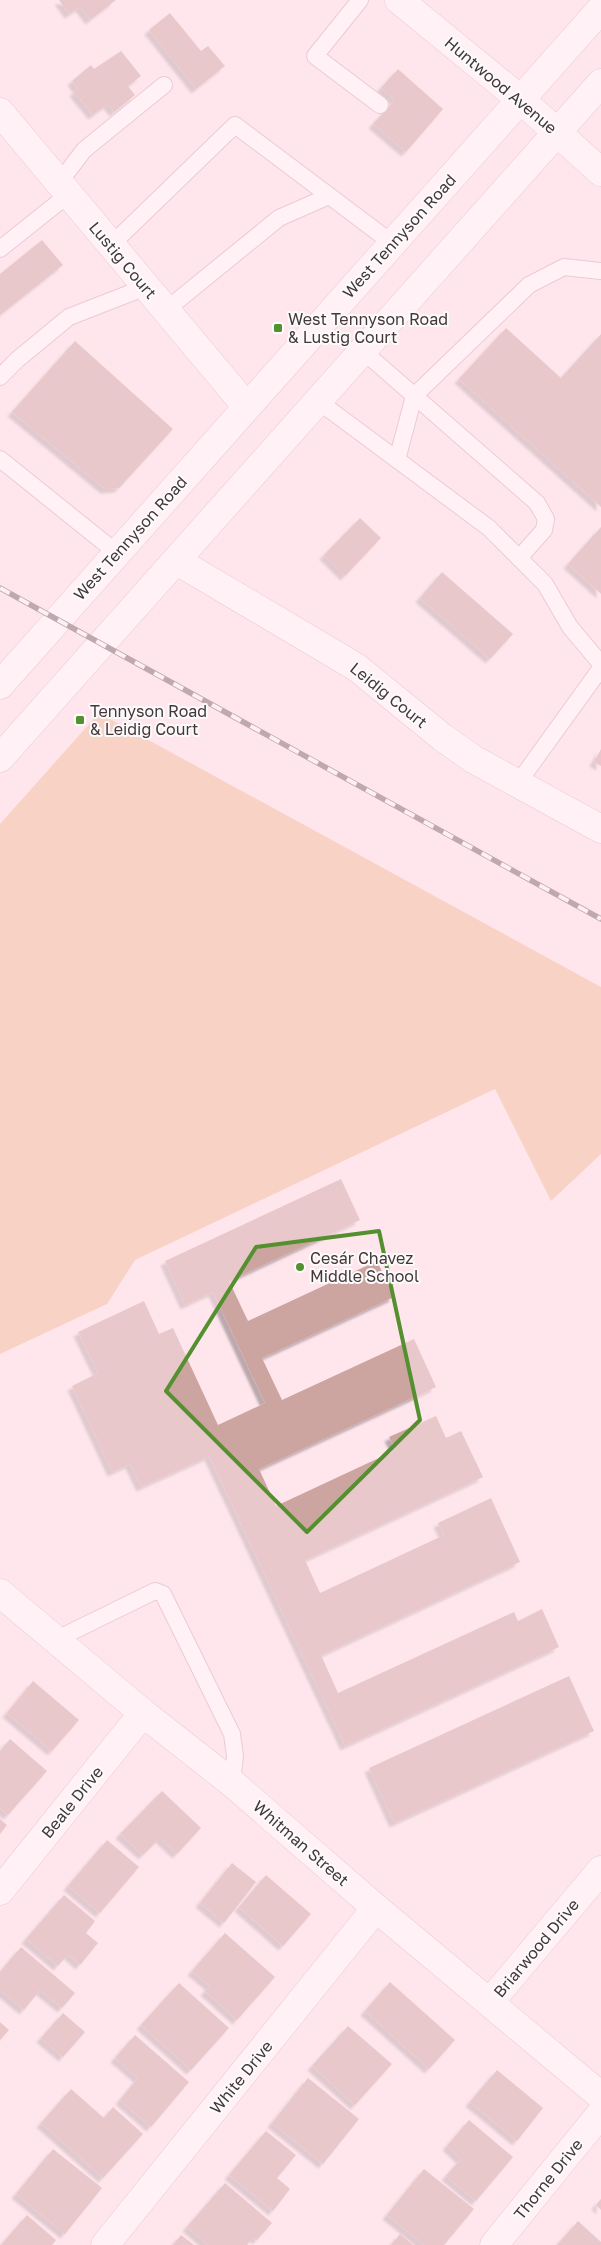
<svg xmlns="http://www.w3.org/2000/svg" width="601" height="2245" font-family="'Golos Text',sans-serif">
  <defs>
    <filter id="shadow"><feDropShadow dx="-4.5" dy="4.5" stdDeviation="1" flood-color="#0004"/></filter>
  </defs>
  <rect width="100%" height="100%" fill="#ffe6ed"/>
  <polygon fill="#f1ba97" points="99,713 601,987 601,1154 551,1201 495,1089 135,1260 107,1304 0,1354 0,824"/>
  <g fill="#cda5a0" filter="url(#shadow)">
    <polygon points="59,0 116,0 90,20 80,7 69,14"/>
    <polygon points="170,13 201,51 208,46 225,66 196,89 149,30"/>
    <polygon points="121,51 141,76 128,86 135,95 114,112 108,104 93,115 74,92 78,89 72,81 91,65 94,69"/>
    <polygon points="398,69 443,109 406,152 373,124 395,100 381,88"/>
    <polygon points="42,240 63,265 0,315 0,274"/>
    <polygon points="506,328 561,378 601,334 601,507 459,379"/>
    <polygon points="75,341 173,429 119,488 105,489 12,412"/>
    <polygon points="360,518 381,538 345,576 324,555"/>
    <polygon points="601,527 601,594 568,564"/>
    <polygon points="442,572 513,634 490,659 420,598"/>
    <polygon points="601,749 601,766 594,762"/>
    <polygon points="341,1179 360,1220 229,1281 248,1321 377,1261 394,1297 262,1358 282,1400 414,1339 436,1387 259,1469 276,1506 396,1450 389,1437 436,1416 446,1438 461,1431 483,1477 305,1560 320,1593 444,1535 438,1523 491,1498 520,1562 321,1655 338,1693 514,1612 518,1621 542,1609 559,1647 345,1746 209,1456 141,1487 130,1464 112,1472 72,1386 98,1373 78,1332 144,1301 159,1334 173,1328 218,1425 265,1403 213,1292 185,1305 165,1261"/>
    <polygon points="569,1676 594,1731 394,1823 369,1768"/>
    <polygon points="33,1681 79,1720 52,1751 7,1713"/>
    <polygon points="10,1739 47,1771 8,1815 0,1808 0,1751"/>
    <polygon points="162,1791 201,1828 177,1854 160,1838 143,1855 120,1834"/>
    <polygon points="0,1819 7,1825 0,1834"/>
    <polygon points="107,1840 139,1867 100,1913 68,1886"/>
    <polygon points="232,1863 256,1882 224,1923 200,1903"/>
    <polygon points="266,1875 311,1914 283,1946 239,1907"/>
    <polygon points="64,1895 95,1921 86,1933 98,1943 80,1965 68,1954 58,1966 26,1939"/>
    <polygon points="225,1933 275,1977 237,2020 205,1991 210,1986 192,1971"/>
    <polygon points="21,1947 75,1993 62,2008 40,1990 24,2010 0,1990 0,1972"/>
    <polygon points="390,1982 455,2040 429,2069 365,2011"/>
    <polygon points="179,1983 229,2028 191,2070 141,2025"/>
    <polygon points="63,2013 85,2032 63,2057 41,2038"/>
    <polygon points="0,2022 9,2030 0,2040"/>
    <polygon points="348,2026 392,2064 355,2105 312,2066"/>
    <polygon points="135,2035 189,2082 151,2127 120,2100 138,2078 115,2058"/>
    <polygon points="497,2070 543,2108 517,2141 470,2102"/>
    <polygon points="308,2078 359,2119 323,2164 272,2123"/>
    <polygon points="71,2089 104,2118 113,2107 143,2134 103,2178 41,2123"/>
    <polygon points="469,2120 513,2157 476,2201 446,2176 461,2159 447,2146"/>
    <polygon points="266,2131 296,2155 277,2178 290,2189 273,2211 229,2175"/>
    <polygon points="53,2149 102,2188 65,2234 16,2194"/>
    <polygon points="424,2169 474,2209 444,2245 424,2245 387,2215"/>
    <polygon points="225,2183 272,2223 257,2240 253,2237 247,2245 208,2245 187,2227"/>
    <polygon points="601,2199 601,2210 596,2205"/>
    <polygon points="27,2215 56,2240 52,2245 1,2245"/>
    <polygon points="578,2221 601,2242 601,2245 557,2245"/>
    <polygon points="400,2234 413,2245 391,2245"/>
    <polygon points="181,2235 194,2245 173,2245"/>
  </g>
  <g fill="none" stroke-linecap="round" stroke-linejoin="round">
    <defs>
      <g id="service">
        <polyline points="360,0 315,56 380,105"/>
        <polyline points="59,183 84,150 164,85"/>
        <polyline points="111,245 235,125 392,243"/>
        <polyline points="0,249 69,194"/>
        <polyline points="166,310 279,218 329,196"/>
        <polyline points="363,351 537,503 546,519 544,530 519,558"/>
        <polyline points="0,377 18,359 69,317 146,287"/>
        <polyline points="318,401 489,528 545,584 570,627 601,664"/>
        <polyline points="0,459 117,553"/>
        <polyline points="397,460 414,396 529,285 564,267 601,271"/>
        <polyline points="518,783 601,668"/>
        <polyline points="57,1639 155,1591 163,1594 232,1734 235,1756 232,1783"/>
      </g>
      <g id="minor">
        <polyline points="0,112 247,407"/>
        <polyline points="177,561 356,667 442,737 473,759 601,829"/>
        <polyline points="0,1891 143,1713"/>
        <polyline points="490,2002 601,1870"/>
        <polyline points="105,2245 376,1908"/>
        <polyline points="494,2245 601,2113"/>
      </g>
      <g id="tertiary">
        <polyline points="399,0 520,99 601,172"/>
        <polyline points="0,1593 143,1713 232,1783 376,1908 601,2096"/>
      </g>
      <g id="secondary">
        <polyline points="0,685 601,9"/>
        <polyline points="0,758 601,83"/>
      </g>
    </defs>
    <use href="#service" stroke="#d2abb6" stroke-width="18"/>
    <use href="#minor" stroke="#d2abb6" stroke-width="29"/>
    <use href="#tertiary" stroke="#d2abb6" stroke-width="29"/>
    <use href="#secondary" stroke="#d2abb6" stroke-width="29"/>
    <use href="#service" stroke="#fff" stroke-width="16"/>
    <use href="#minor" stroke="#fff" stroke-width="28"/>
    <use href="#tertiary" stroke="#fff" stroke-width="28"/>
    <use href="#secondary" stroke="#fff" stroke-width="28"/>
    <defs>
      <polyline id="rail" points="0,588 601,919"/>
    </defs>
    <use href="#rail" stroke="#715f64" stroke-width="5.5"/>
    <use href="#rail" stroke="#fbfbfb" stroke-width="4" stroke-dasharray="11" stroke-linecap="butt"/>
  </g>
  <path d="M0 0H601V2245H0ZM379 1231 420 1420 307 1532 166 1391 256 1247Z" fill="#ffe6ed" fill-opacity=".55" fill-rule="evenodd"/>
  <path fill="none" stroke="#54902f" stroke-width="4" stroke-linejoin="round" d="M379 1231 420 1420 307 1532 166 1391 256 1247Z"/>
  <g fill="#54902f" stroke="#fbfbfb" stroke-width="2">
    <rect x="273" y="323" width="10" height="10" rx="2.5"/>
    <rect x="75" y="715" width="10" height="10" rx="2.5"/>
    <circle cx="300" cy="1267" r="5"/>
  </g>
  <g text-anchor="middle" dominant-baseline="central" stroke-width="4" stroke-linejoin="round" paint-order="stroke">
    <g font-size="16" fill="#46363a" stroke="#fbfbfb">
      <text transform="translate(501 85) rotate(40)">Huntwood Avenue</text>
      <text transform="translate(399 236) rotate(-48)">West Tennyson Road</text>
      <text transform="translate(123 260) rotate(50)">Lustig Court</text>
      <text transform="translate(130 538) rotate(-48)">West Tennyson Road</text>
      <text transform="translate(389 695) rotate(39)">Leidig Court</text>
      <text transform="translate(72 1802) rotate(-51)">Beale Drive</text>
      <text transform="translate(301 1843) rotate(41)">Whitman Street</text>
      <text transform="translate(536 1948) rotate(-50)">Briarwood Drive</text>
      <text transform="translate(241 2077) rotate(-51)">White Drive</text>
      <text transform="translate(548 2179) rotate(-51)">Thorne Drive</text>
    </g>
    <g font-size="16" fill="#46363a" stroke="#fbfbfb" text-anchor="start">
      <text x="288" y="319">West Tennyson Road<tspan x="288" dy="18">&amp; Lustig Court</tspan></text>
      <text x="90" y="711">Tennyson Road<tspan x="90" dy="18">&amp; Leidig Court</tspan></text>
      <text x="310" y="1258">Cesár Chavez<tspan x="310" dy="18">Middle School</tspan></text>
    </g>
  </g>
</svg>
